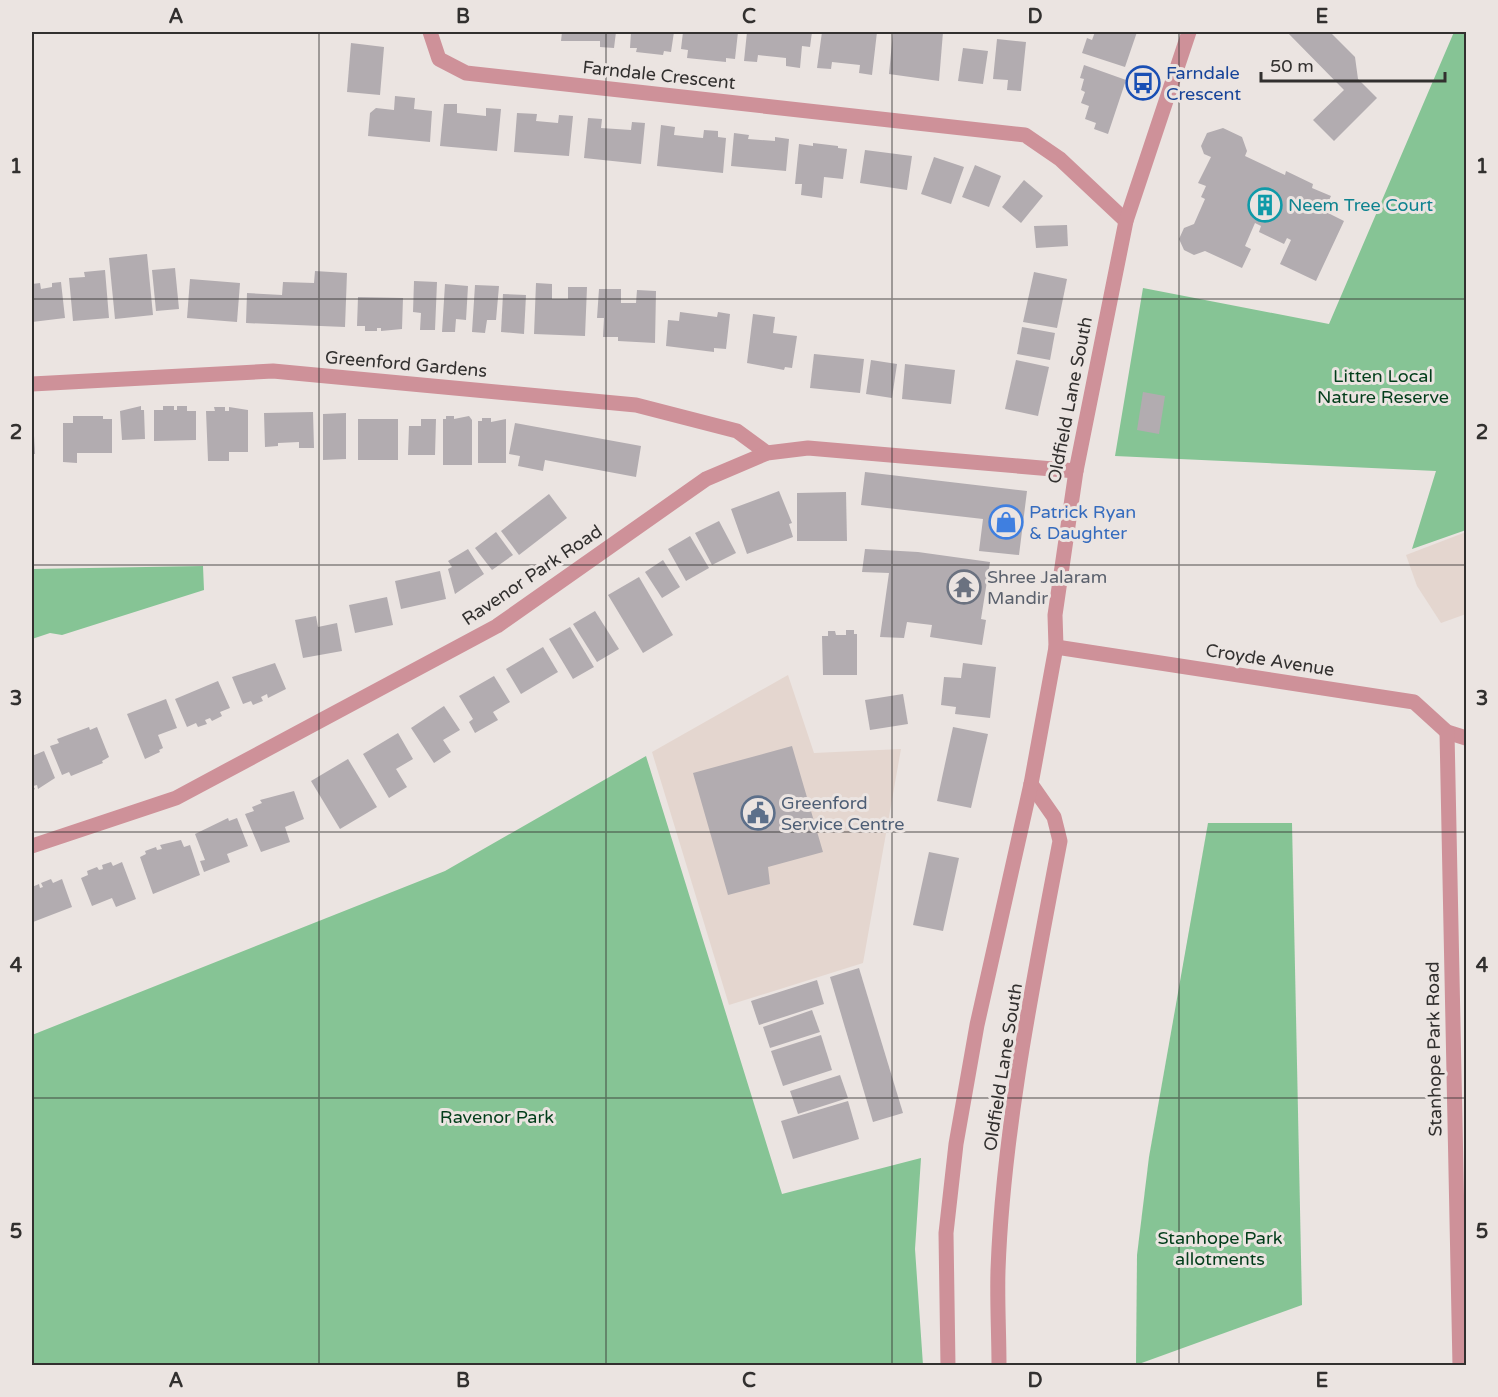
<svg xmlns="http://www.w3.org/2000/svg" width="1498" height="1397" font-family="'Varela Round',sans-serif">
  <rect width="100%" height="100%" fill="#ebe4e1"/>
  <g fill="#e4d6cf">
    <polygon points="1466,532 1466,614 1441,623 1417,586 1406,555"/>
    <polygon points="788,675 814,753 901,749 863,963 729,1005 652,752"/>
  </g>
  <g fill="#86c495">
    <polygon points="1454,32 1466,32 1466,530 1412,549 1436,471 1115,456 1143,288 1329,324"/>
    <polygon points="203,566 204,590 62,635 50,633 32,639 32,569"/>
    <polygon points="646,756 782,1194 921,1158 915,1249 923,1365 32,1365 32,1035 445,871"/>
    <polygon points="1208,823 1292,823 1302,1305 1136,1365 1137,1255 1149,1157"/>
  </g>
  <g fill="#b2acb0">
    <polygon points="562,32 616,32 614,48 600,47 600,41 561,41"/>
    <polygon points="631,32 674,32 671,52 664,51 663,55 636,52 637,48 630,48"/>
    <polygon points="683,32 738,32 735,59 726,58 726,62 687,58 688,50 681,49"/>
    <polygon points="747,32 812,32 810,47 802,46 800,68 786,66 786,58 758,55 757,62 744,61"/>
    <polygon points="822,32 877,32 872,75 859,73 860,65 832,62 831,69 817,68"/>
    <polygon points="893,32 943,32 939,81 889,74"/>
    <polygon points="1095,32 1137,32 1125,67 1082,53 1087,38 1092,40"/>
    <polygon points="1287,32 1330,32 1355,57 1358,79 1377,98 1334,141 1313,120 1344,90"/>
    <polygon points="997,39 1026,42 1021,91 1007,90 1008,80 993,79"/>
    <polygon points="351,43 384,47 380,95 347,92"/>
    <polygon points="963,48 988,51 983,84 958,81"/>
    <polygon points="1084,65 1126,80 1108,134 1094,129 1096,123 1085,119 1089,106 1081,103 1085,92 1081,90 1084,79 1080,78"/>
    <polygon points="395,96 415,98 414,109 432,111 430,142 368,136 370,113 376,108 394,110"/>
    <polygon points="444,104 457,104 457,113 486,116 486,108 501,109 497,151 440,146"/>
    <polygon points="517,113 537,114 536,121 558,123 559,115 573,116 569,156 514,152"/>
    <polygon points="588,118 602,119 601,128 631,130 632,122 645,123 641,164 584,158"/>
    <polygon points="661,125 675,127 674,135 703,138 704,130 718,131 718,137 726,138 723,173 657,166"/>
    <polygon points="1223,128 1242,137 1247,151 1245,156 1285,175 1286,171 1313,184 1312,188 1331,196 1324,211 1344,221 1316,281 1280,264 1291,240 1287,238 1284,244 1259,232 1261,226 1255,223 1245,246 1251,249 1242,268 1205,251 1194,255 1184,250 1179,239 1184,228 1194,224 1205,199 1201,197 1206,186 1198,183 1211,157 1204,154 1201,146 1207,133"/>
    <polygon points="734,133 749,135 748,139 775,141 775,137 789,139 786,171 731,166"/>
    <polygon points="813,143 838,146 838,148 847,149 843,179 824,177 822,198 801,195 802,184 795,184 799,144 813,146"/>
    <polygon points="865,150 912,156 907,190 860,183"/>
    <polygon points="934,157 964,167 951,204 921,194"/>
    <polygon points="975,165 1001,176 989,207 962,197"/>
    <polygon points="1024,180 1043,196 1021,223 1002,207"/>
    <polygon points="1067,225 1068,246 1036,248 1034,226"/>
    <polygon points="147,254 153,315 115,319 109,258"/>
    <polygon points="175,268 179,309 156,311 152,270"/>
    <polygon points="105,270 109,318 73,321 69,278 85,277 84,272"/>
    <polygon points="315,271 347,273 345,327 246,323 247,293 282,295 283,282 314,283"/>
    <polygon points="1034,272 1067,279 1057,328 1023,322"/>
    <polygon points="190,279 240,283 237,322 187,318"/>
    <polygon points="414,281 437,282 435,330 420,330 421,313 413,312"/>
    <polygon points="61,282 65,318 32,322 32,284 40,283 41,289 52,287 52,283"/>
    <polygon points="536,283 552,284 552,299 568,299 568,287 587,287 585,336 534,334"/>
    <polygon points="445,284 468,286 466,320 456,319 455,332 442,332"/>
    <polygon points="475,285 499,286 496,320 487,320 485,333 472,332"/>
    <polygon points="599,289 621,289 621,303 636,303 637,290 656,291 655,343 618,341 618,337 603,337 604,318 597,318"/>
    <polygon points="503,294 526,295 524,334 501,332"/>
    <polygon points="358,297 403,298 402,329 381,331 381,328 377,328 377,331 365,331 365,326 357,326"/>
    <polygon points="680,312 717,317 718,312 730,314 726,349 714,348 714,352 666,346 668,320 679,321"/>
    <polygon points="753,314 775,317 773,333 797,336 792,368 785,367 784,370 747,363"/>
    <polygon points="1022,327 1055,333 1050,360 1017,354"/>
    <polygon points="814,354 864,359 860,393 810,388"/>
    <polygon points="871,360 897,364 892,398 866,394"/>
    <polygon points="1016,360 1049,367 1038,416 1005,409"/>
    <polygon points="905,364 955,370 951,404 902,399"/>
    <polygon points="1143,392 1165,396 1159,434 1137,430"/>
    <polygon points="141,406 141,410 144,410 145,439 122,440 120,411"/>
    <polygon points="163,406 174,406 174,410 177,410 177,406 187,406 187,411 196,411 196,440 154,441 154,410 163,410"/>
    <polygon points="214,407 225,407 225,411 229,411 229,407 248,410 248,452 229,452 229,461 208,461 206,411 215,411"/>
    <polygon points="313,412 314,448 299,448 299,442 278,443 278,446 265,447 264,413"/>
    <polygon points="346,413 346,459 323,460 323,414"/>
    <polygon points="73,416 103,416 103,419 112,419 112,453 77,453 77,463 63,462 63,423 73,423"/>
    <polygon points="446,416 454,416 454,419 469,416 472,420 472,465 443,465 443,419 446,419"/>
    <polygon points="32,418 33,418 35,454 32,454"/>
    <polygon points="482,418 491,418 491,422 506,419 506,463 478,463 478,421 482,421"/>
    <rect x="358" y="419" width="40" height="41"/>
    <polygon points="421,419 436,419 435,455 408,455 409,426 421,426"/>
    <polygon points="515,423 641,446 636,477 545,460 543,471 518,466 520,456 509,454"/>
    <polygon points="865,472 1027,491 1019,555 979,551 983,519 861,505"/>
    <polygon points="779,491 792,523 789,524 793,537 747,554 731,509"/>
    <polygon points="846,492 847,541 797,541 797,493"/>
    <polygon points="549,494 567,518 519,555 501,531"/>
    <polygon points="719,521 736,553 712,565 695,533"/>
    <polygon points="496,532 513,555 492,570 475,548"/>
    <polygon points="690,536 709,568 686,581 668,549"/>
    <polygon points="468,549 484,574 455,594 448,569 452,567 448,561"/>
    <polygon points="865,549 918,552 990,562 981,619 986,620 982,645 930,637 932,625 907,622 904,638 880,637 889,573 862,572"/>
    <polygon points="663,560 680,587 662,598 645,572"/>
    <polygon points="440,571 446,599 401,609 395,581"/>
    <polygon points="639,577 673,635 643,653 608,595"/>
    <polygon points="387,597 393,625 355,633 349,605"/>
    <polygon points="595,611 619,649 597,662 573,624"/>
    <polygon points="316,616 318,627 337,623 342,651 303,658 295,620"/>
    <polygon points="570,627 594,667 573,679 549,639"/>
    <polygon points="846,630 854,630 854,634 857,634 857,675 823,675 822,636 828,636 828,631 835,631 836,635 846,635"/>
    <polygon points="543,647 558,672 521,694 506,669"/>
    <polygon points="275,663 286,689 268,698 267,694 261,697 263,701 253,705 251,701 243,704 232,677"/>
    <polygon points="963,663 996,667 990,718 955,714 956,707 941,705 944,677 961,678"/>
    <polygon points="494,676 510,702 493,712 498,720 475,733 469,722 473,719 459,696"/>
    <polygon points="218,681 230,708 220,712 222,716 212,721 210,718 205,720 207,724 198,727 196,723 187,727 175,699"/>
    <polygon points="903,694 908,724 870,730 865,700"/>
    <polygon points="166,699 177,728 158,735 163,748 159,750 160,752 145,759 127,714"/>
    <polygon points="444,706 460,730 443,740 451,752 434,763 411,728"/>
    <polygon points="89,727 90,730 97,727 109,757 102,761 103,763 71,776 69,772 62,775 50,746 59,743 57,739"/>
    <polygon points="953,727 988,734 971,808 937,801"/>
    <polygon points="398,733 413,759 396,769 407,787 389,798 363,754"/>
    <polygon points="792,746 823,852 768,867 770,884 728,895 693,773"/>
    <polygon points="44,751 55,778 38,789 37,785 33,786 35,789 32,791 32,756"/>
    <polygon points="348,759 377,807 340,829 311,781"/>
    <polygon points="294,791 304,819 285,827 290,842 261,852 245,814 254,811 252,807 262,803 260,800"/>
    <polygon points="228,818 229,821 237,818 248,846 227,854 230,862 204,872 200,861 205,860 195,834"/>
    <polygon points="181,840 184,847 190,845 200,875 153,894 140,857 146,854 145,851 156,847 157,850 162,849 160,845"/>
    <polygon points="929,852 959,858 943,931 913,925"/>
    <polygon points="111,862 113,866 122,862 136,899 116,907 112,898 92,906 81,878 88,875 87,871 97,867 99,870 103,869 102,865"/>
    <polygon points="51,879 53,883 62,879 72,907 33,922 32,887 39,884 40,888 43,887 41,883"/>
    <polygon points="859,968 903,1113 873,1122 830,977"/>
    <polygon points="817,980 824,1004 759,1025 751,1001"/>
    <polygon points="812,1010 820,1032 770,1048 763,1027"/>
    <polygon points="821,1035 832,1070 783,1086 771,1051"/>
    <polygon points="840,1075 848,1098 798,1114 790,1091"/>
    <polygon points="848,1101 859,1139 793,1159 781,1121"/>
  </g>
  <g fill="none" stroke-linecap="round" stroke-linejoin="round">
    <g stroke="#ce9199" stroke-width="15">
      <polyline points="430,32 439,59 466,73 1025,135 1060,159 1126,221"/>
      <polyline points="32,384 273,371 636,405 737,431 767,453"/>
      <polyline points="1056,647 1414,702 1447,732 1466,738"/>
      <polyline points="1447,732 1460,1366"/>
      <polyline points="32,846 176,798 497,626 706,479 767,453 808,448 1076,471"/>
      <path d="M999 1366C999 1334 997 1301 998 1270 1003 1130 1034 978 1060 841L1054 817 1031 784"/>
    </g>
    <polyline stroke="#ce9199" stroke-width="15" points="948,1366 946,1233 956,1144 977,1025 1031,784 1056,647 1055,615 1076,471 1126,221 1189,32"/>
  </g>
  <path fill="none" stroke="#32302f" stroke-width="1.5" stroke-opacity="0.55" d="M319 32V1366M606 32V1366M892 32V1366M1179 32V1366M32 299H1466M32 565H1466M32 832H1466M32 1098H1466"/>
  <defs>
    <symbol id="bus-ring" viewBox="-11 -11 22 22"><circle r="9.5" fill="#ebe4e1" stroke="#1a4fb4" stroke-width="1.5"/><path d="M-5-6H5V4H4V6H2V4H-2V6H-4V4H-5ZM-3.5-4V0h7V-4ZM-3.5 1.2v1.5H-2V1.2ZM2 1.2v1.5H3.5V1.2Z" fill="#1a4fb4"/></symbol>
    <symbol id="building-ring" viewBox="-11 -11 22 22"><circle r="9.5" fill="#ebe4e1" stroke="#0f9aa8" stroke-width="1.5"/><path d="M-4-6H4V6H1V3H-1V6H-4ZM-2.5-4.3h1.7v1.8h-1.7ZM.8-4.3h1.7v1.8H.8ZM-2.5-1h1.7V.8h-1.7ZM.8-1h1.7V.8H.8Z" fill="#0f9aa8"/></symbol>
    <symbol id="shop-ring" viewBox="-11 -11 22 22"><circle r="9.5" fill="#ebe4e1" stroke="#3f7fe0" stroke-width="1.5"/><path d="M-5-2.5h2.3a2.7 3.5 0 0 1 5.4 0H5L5.5 6h-11ZM-1.5-2.5h3a1.5 2.3 0 0 0-3 0Z" fill="#3f7fe0"/></symbol>
    <symbol id="temple-ring" viewBox="-11 -11 22 22"><circle r="9.5" fill="#ebe4e1" stroke="#6b7280" stroke-width="1.5"/><path d="M0-6L5-2H3V0L6.5 2.5H4V6H1.5V3h-3V6H-4V2.5H-6.5L-3 0V-2H-5Z" fill="#6b7280"/></symbol>
    <symbol id="civic-ring" viewBox="-11 -11 22 22"><circle r="9.5" fill="#ebe4e1" stroke="#5c6f8a" stroke-width="1.5"/><path d="M-.6-6.5H3V-4.5H.6V-3L4-1V1h2V6H-6V1h2V-1L-.6-3ZM-1.2 2.5V6h2.4V2.5Z" fill="#5c6f8a"/></symbol>
  </defs>
  <g fill-rule="evenodd">
    <use href="#bus-ring" x="1124" y="64" width="38" height="38"/>
    <use href="#building-ring" x="1246" y="186" width="38" height="38"/>
    <use href="#shop-ring" x="987" y="503" width="38" height="38"/>
    <use href="#temple-ring" x="945" y="568" width="38" height="38"/>
    <use href="#civic-ring" x="739" y="794" width="38" height="38"/>
  </g>
  <g text-anchor="middle" dominant-baseline="central" stroke-width="6" stroke-linejoin="round" paint-order="stroke">
    <g font-size="18" fill="#164399" stroke="#ebe4e1" text-anchor="start">
      <text x="1166" y="73">Farndale<tspan x="1166" dy="21">Crescent</tspan></text>
    </g>
    <g font-size="18" fill="#32302f" stroke="#ebe4e1">
      <text transform="translate(659 75) rotate(6)">Farndale Crescent</text>
      <text transform="translate(406 364) rotate(5)">Greenford Gardens</text>
      <text transform="translate(1070 400) rotate(-79)">Oldfield Lane South</text>
      <text transform="translate(532 575) rotate(-34)">Ravenor Park Road</text>
      <text transform="translate(1270 660) rotate(9)">Croyde Avenue</text>
      <text transform="translate(1434 1049) rotate(-91)">Stanhope Park Road</text>
      <text transform="translate(1003 1067) rotate(-81)">Oldfield Lane South</text>
    </g>
    <g font-size="18" fill="#0d838f" stroke="#ebe4e1" text-anchor="start">
      <text x="1288" y="205">Neem Tree Court</text>
    </g>
    <g font-size="18" fill="#023d1a" stroke="#ebe4e1">
      <text x="1383" y="376">Litten Local<tspan x="1383" dy="21">Nature Reserve</tspan></text>
      <text x="497" y="1117">Ravenor Park</text>
      <text x="1220" y="1238">Stanhope Park<tspan x="1220" dy="21">allotments</tspan></text>
    </g>
    <g font-size="18" fill="#366cbe" stroke="#ebe4e1" text-anchor="start">
      <text x="1029" y="512">Patrick Ryan<tspan x="1029" dy="21">&amp; Daughter</tspan></text>
    </g>
    <g font-size="18" fill="#5b616d" stroke="#ebe4e1" text-anchor="start">
      <text x="987" y="577">Shree Jalaram<tspan x="987" dy="21">Mandir</tspan></text>
    </g>
    <g font-size="18" fill="#4e5e75" stroke="#ebe4e1" text-anchor="start">
      <text x="781" y="803">Greenford<tspan x="781" dy="21">Service Centre</tspan></text>
    </g>
  </g>
  <rect width="1498" height="1397" fill="none" stroke="#ebe4e1" stroke-width="66"/>
  <path d="M1261 72v9h184v-9" fill="none" stroke="#32302f" stroke-width="3"/>
  <text x="1270" y="72" font-size="18" fill="#32302f" stroke="#ebe4e1" stroke-width="4.5" paint-order="stroke">50 m</text>
  <rect x="33" y="33" width="1432" height="1331" fill="none" stroke="#32302f" stroke-width="2"/>
  <g font-size="20" text-anchor="middle" font-weight="bold" fill="#32302f">
    <text x="176" y="23">A</text>
    <text x="463" y="23">B</text>
    <text x="749" y="23">C</text>
    <text x="1035" y="23">D</text>
    <text x="1322" y="23">E</text>
    <text x="16" y="173">1</text>
    <text x="1482" y="173">1</text>
    <text x="16" y="439">2</text>
    <text x="1482" y="439">2</text>
    <text x="16" y="705">3</text>
    <text x="1482" y="705">3</text>
    <text x="16" y="972">4</text>
    <text x="1482" y="972">4</text>
    <text x="16" y="1238">5</text>
    <text x="1482" y="1238">5</text>
    <text x="176" y="1387">A</text>
    <text x="463" y="1387">B</text>
    <text x="749" y="1387">C</text>
    <text x="1035" y="1387">D</text>
    <text x="1322" y="1387">E</text>
  </g>
</svg>
